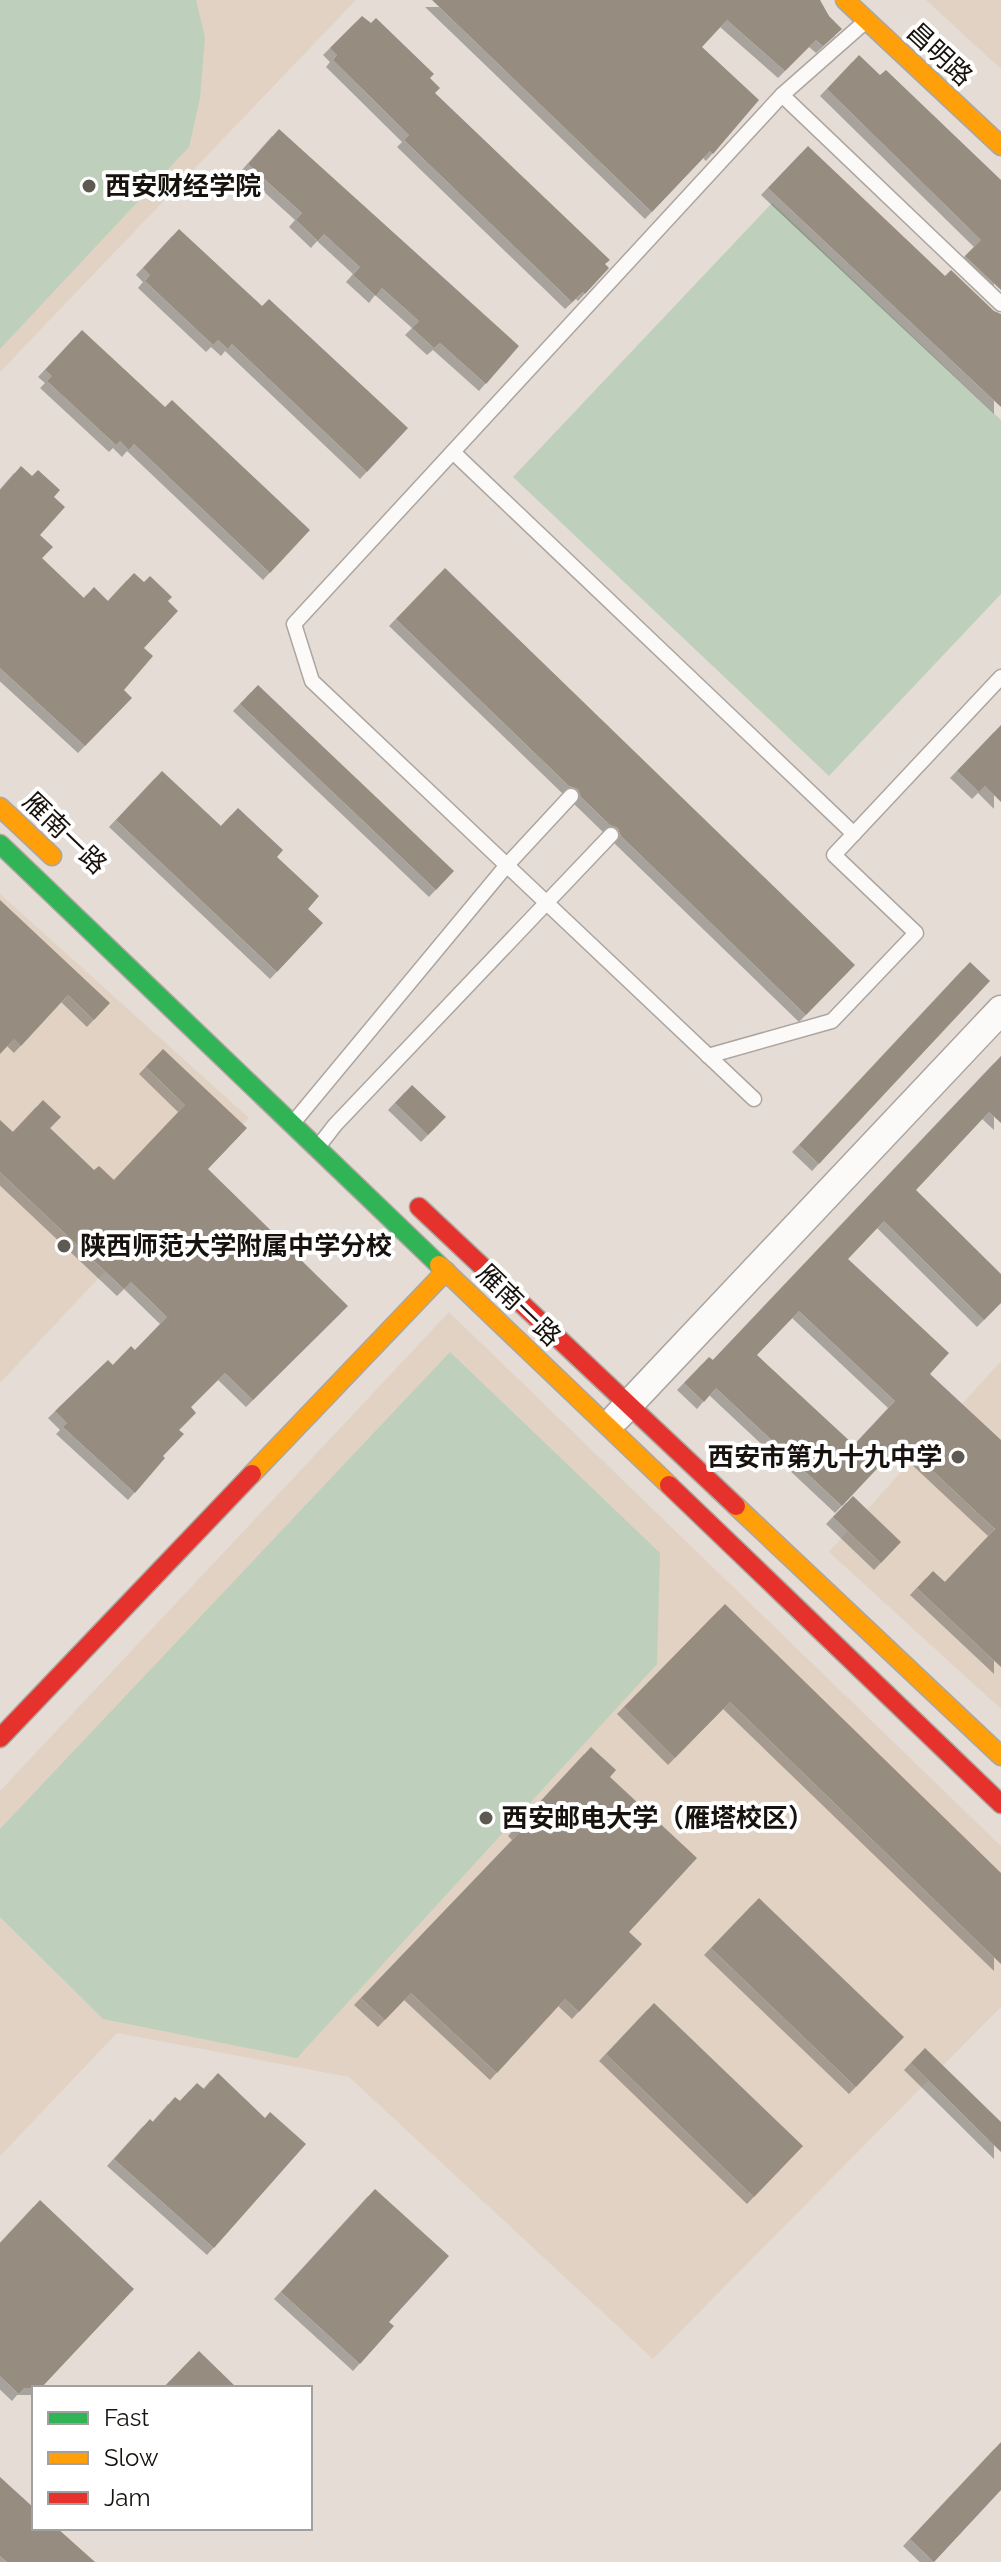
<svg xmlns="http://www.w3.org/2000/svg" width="1001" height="2562" font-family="Raleway,'Noto Sans SC',sans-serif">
  <defs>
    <filter id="shadow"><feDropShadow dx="-7" dy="7" stdDeviation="0" flood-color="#0004"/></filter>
  </defs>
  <rect width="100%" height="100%" fill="#e5ddd5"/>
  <g fill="#e1d2c4">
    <polygon points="0,0 356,0 0,372"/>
    <polygon points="926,0 1001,0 1001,69"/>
    <polygon points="0,894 249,1118 0,1383"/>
    <polygon points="449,1312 1001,1846 1001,2007 653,2359 349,2077 117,2033 0,2156 0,1791"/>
    <polygon points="1001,1361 1001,1709 829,1552"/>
  </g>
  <g fill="#bed0bc">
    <polygon points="0,0 196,0 205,37 200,98 189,147 0,349"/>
    <polygon points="772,203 1001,420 1001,594 829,776 513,477"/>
    <polygon points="450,1352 660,1553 657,1664 297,2058 103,2019 0,1917 0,1829"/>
  </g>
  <g fill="#968c80" fill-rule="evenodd" filter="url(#shadow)">
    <polygon points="432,0 820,0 829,16 842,29 823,46 816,40 785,71 727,20 702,47 759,100 713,154 710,151 652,212"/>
    <polygon points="362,16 371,23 376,18 434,74 430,78 440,88 435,93 610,260 605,264 609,268 585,294 583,292 572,302 404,140 409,135 333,60 337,55 330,48"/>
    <polygon points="859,55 880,75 886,70 1001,180 1001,290 965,256 981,240 827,89"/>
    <polygon points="279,129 519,346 486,384 440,343 434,348 412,328 419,321 382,288 376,296 353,275 360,267 324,234 318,241 296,220 302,213 248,164"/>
    <polygon points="808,146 945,276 951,270 994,311 1001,314 1001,407 768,188"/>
    <polygon points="179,229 262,306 269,299 408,428 367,472 232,344 228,349 218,340 213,345 145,281 150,275 143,268"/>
    <polygon points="82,330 165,407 172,400 310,530 270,573 134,444 129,450 120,441 116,445 47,381 52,376 45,370"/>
    <polygon points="21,466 32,476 38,470 60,490 54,497 65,507 40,535 53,547 42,558 84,598 94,587 108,601 134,573 144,582 150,576 172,597 168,601 178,611 144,648 153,656 124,690 132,698 85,746 0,668 0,490"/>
    <polygon points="445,568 855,965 806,1015 621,836 618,828 610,825 581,797 578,789 569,786 396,619"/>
    <polygon points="258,685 454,871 436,890 240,704"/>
    <polygon points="1001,725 1001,802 985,786 979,792 957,771"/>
    <polygon points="162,771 221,826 238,808 283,850 277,857 319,896 308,909 323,923 277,972 116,820"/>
    <polygon points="0,900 110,1003 94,1020 68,995 21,1046 14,1039 0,1054"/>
    <polygon points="970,962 990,981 819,1164 799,1145"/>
    <polygon points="163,1049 247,1128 208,1169 348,1306 253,1400 225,1373 191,1407 196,1413 179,1430 184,1434 163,1456 165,1458 135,1493 63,1427 67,1423 55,1411 108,1360 113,1365 131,1346 135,1350 167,1317 131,1282 124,1289 0,1172 0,1120 13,1132 43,1100 61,1117 50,1128 94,1170 99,1166 114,1180 185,1105 146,1067"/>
    <path d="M1001 1056V1123L989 1112 916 1190 1001 1274V1303L984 1320 884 1221 848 1259 949 1353 930 1374 1001 1440V1667L917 1588 933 1571 945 1582 995 1529 902 1442 842 1506 716 1388 704 1402 684 1383 709 1357 713 1360ZM799 1311 895 1401 854 1445 757 1355Z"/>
    <polygon points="412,1085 446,1117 428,1135 395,1103"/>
    <polygon points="853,1496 901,1542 881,1563 833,1517"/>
    <polygon points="725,1604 1001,1873 1001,1964 730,1702 675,1758 624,1707"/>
    <polygon points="591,1747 616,1770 610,1777 697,1858 629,1932 642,1944 579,2012 565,1999 497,2073 411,1993 385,2020 361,1998 519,1833 515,1829"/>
    <polygon points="759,1898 904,2037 856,2087 711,1948"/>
    <polygon points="654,2003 803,2146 754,2197 606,2054"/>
    <polygon points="925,2048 1001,2122 1001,2152 911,2063"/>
    <polygon points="218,2073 265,2118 270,2112 306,2144 214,2248 114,2159 150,2119 153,2122 175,2097 180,2101 197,2083 204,2089"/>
    <polygon points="375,2189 449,2256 389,2322 394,2326 360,2364 281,2292"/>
    <polygon points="40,2200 134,2289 41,2388 24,2388 19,2394 0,2376 0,2243"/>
    <polygon points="199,2351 237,2388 163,2388"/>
    <polygon points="1001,2442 1001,2490 934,2562 910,2539"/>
    <polygon points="0,2477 34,2508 34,2528 57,2528 95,2562 7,2562 0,2556"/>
  </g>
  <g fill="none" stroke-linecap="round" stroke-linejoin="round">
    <defs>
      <g id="lane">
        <polyline points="782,95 1001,304"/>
        <polyline points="453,452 854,834"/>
        <polyline points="708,1056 832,1021 916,933 834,855 1001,677"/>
        <polyline points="754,1099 312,681 294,624 782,95 866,21"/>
        <polyline points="293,1123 507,865 571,796"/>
        <polyline points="318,1147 335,1125 611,835"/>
      </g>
      <polyline id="street" points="617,1417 1001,1010"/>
      <polyline id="fast" points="0,844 439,1265"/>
      <g id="slow">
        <polyline points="845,0 1001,146"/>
        <polyline points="0,807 52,856"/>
        <polyline points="439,1265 669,1485"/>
        <polyline points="252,1474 446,1271"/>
        <polyline points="736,1506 1001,1756"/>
      </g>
      <g id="jam">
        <polyline points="419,1207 736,1506"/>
        <polyline points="669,1485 1001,1804"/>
        <polyline points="0,1738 252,1474"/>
      </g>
    </defs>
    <use href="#lane" stroke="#aca5a0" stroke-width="17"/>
    <use href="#street" stroke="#aca5a0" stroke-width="31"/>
    <use href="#fast" stroke="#aca5a0" stroke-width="21"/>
    <use href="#slow" stroke="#aca5a0" stroke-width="21"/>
    <use href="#jam" stroke="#aca5a0" stroke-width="21"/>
    <use href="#lane" stroke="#fbfaf9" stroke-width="14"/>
    <use href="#street" stroke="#fbfaf9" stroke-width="28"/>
    <use href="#fast" stroke="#30b455" stroke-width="18"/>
    <use href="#slow" stroke="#ff9f0a" stroke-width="18"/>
    <use href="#jam" stroke="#e5322d" stroke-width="18"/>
  </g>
  <g fill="#5f5953" stroke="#fff" stroke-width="3">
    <circle cx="89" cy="186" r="8"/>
    <circle cx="64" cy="1246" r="8"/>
    <circle cx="958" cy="1457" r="8"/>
    <circle cx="486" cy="1818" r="8"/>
  </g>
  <g text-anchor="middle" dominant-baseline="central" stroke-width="8" stroke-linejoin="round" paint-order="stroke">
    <g font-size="26" fill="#17120d" stroke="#fff">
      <text transform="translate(940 54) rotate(43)">昌明路</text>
      <text transform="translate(65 833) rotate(44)">雁南一路</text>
      <text transform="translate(519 1305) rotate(44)">雁南一路</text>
    </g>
    <g font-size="26" font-weight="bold" fill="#17120d" stroke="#fff" text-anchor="start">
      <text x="105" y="186">西安财经学院</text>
      <text x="80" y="1246">陕西师范大学附属中学分校</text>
      <text x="942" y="1457" text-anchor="end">西安市第九十九中学</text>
      <text x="502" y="1818">西安邮电大学（雁塔校区）</text>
    </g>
  </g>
  <rect x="32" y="2386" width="280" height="144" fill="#ffffff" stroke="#a2a09e" stroke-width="2"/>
  <rect x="48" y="2412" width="40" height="12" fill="#30b455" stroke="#a2a09e" stroke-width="2"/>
  <text x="104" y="2426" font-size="24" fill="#17120d">Fast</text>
  <rect x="48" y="2452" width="40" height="12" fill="#ff9f0a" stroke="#a2a09e" stroke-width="2"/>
  <text x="104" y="2466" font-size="24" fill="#17120d">Slow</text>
  <rect x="48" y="2492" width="40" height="12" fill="#e5322d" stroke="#a2a09e" stroke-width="2"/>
  <text x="104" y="2506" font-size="24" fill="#17120d">Jam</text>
</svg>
